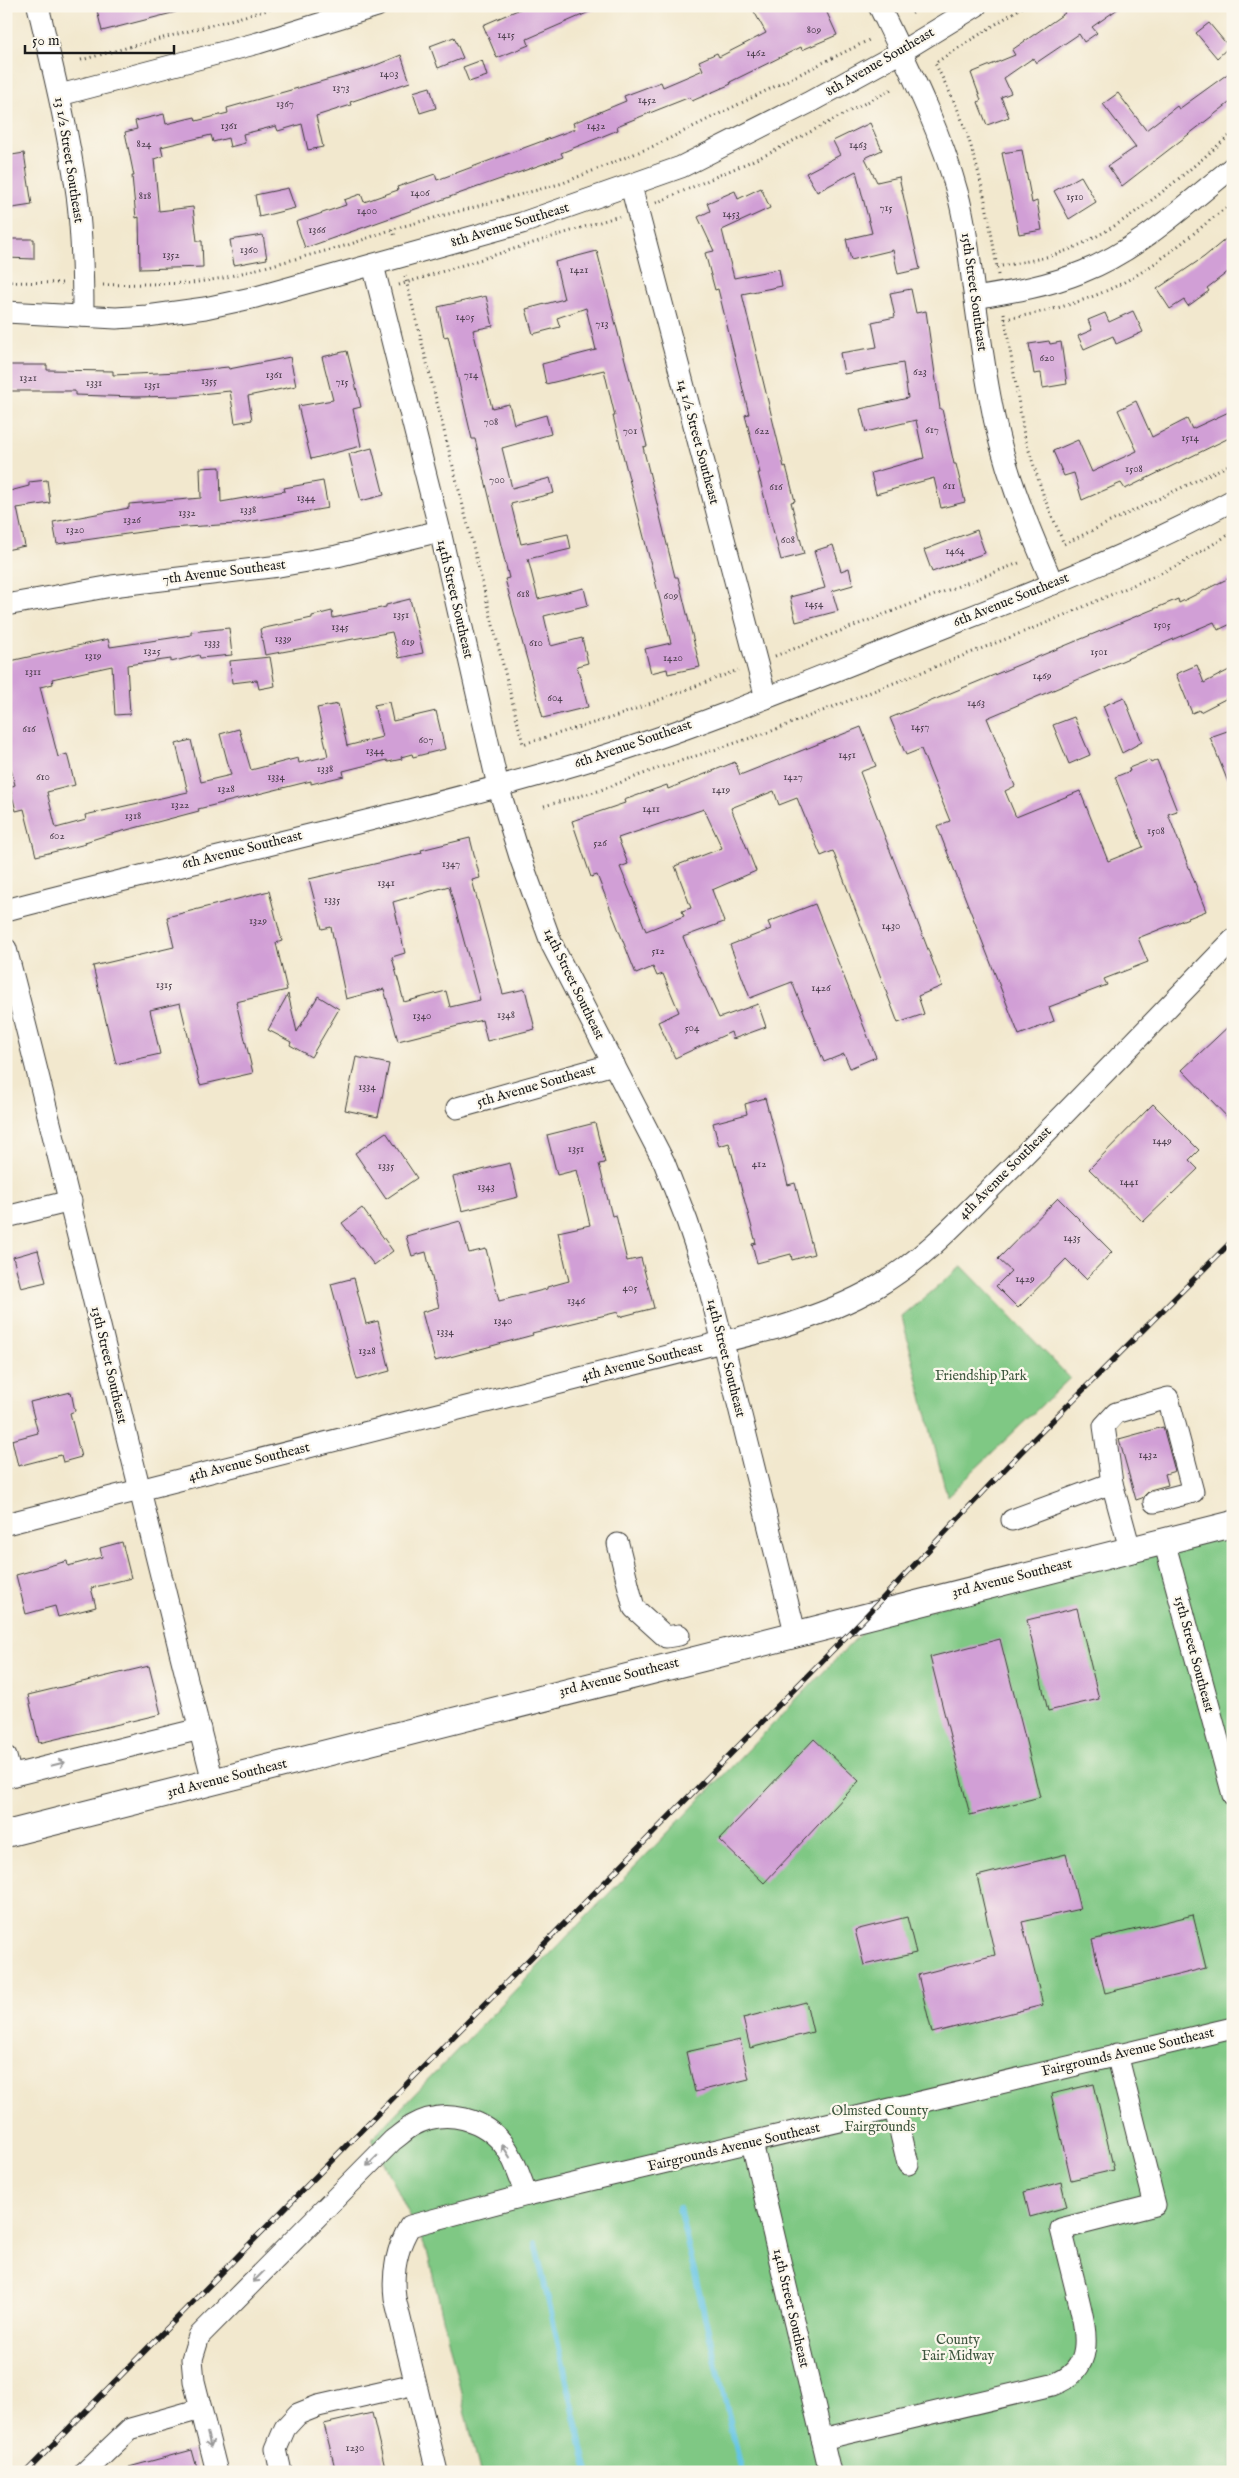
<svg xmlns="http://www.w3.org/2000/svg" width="1239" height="2478" font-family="'IM FELL English',serif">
  <rect width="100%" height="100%" fill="#fbf7ec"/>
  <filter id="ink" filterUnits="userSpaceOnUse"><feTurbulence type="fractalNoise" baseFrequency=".02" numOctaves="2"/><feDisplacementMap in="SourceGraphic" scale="10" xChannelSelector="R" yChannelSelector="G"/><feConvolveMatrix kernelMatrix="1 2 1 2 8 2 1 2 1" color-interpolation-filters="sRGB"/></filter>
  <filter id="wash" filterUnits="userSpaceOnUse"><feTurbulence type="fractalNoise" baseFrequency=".0096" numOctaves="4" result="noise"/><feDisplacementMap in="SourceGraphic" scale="20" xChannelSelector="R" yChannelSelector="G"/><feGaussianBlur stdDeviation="1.12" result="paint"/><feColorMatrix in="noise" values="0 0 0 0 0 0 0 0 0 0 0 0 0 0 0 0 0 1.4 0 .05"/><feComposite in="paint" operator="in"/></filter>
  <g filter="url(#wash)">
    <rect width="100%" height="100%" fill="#f2e8ce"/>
    <g fill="#7fc884" stroke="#4e7250">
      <polygon points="962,1266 1070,1378 947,1496 902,1317"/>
      <polygon points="1233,1535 1233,2472 480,2472 427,2251 372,2138 870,1624"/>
    </g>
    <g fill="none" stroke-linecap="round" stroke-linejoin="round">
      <g stroke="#65c5e3" stroke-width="6">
        <polyline points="679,2208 742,2472"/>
        <polyline points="535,2243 588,2472"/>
      </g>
    </g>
    <g id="blocks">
      <g fill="#d19fd6" fill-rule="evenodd">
        <polygon points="96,6 176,6 176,12 102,31"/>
        <polygon points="527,6 603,6 527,39 529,45 497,58 483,25"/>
        <polygon points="751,6 824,6 837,35 802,50 801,47 730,82 731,84 692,101 690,97 617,126 618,130 561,153 563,157 305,248 296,222 346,205 344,200 361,194 364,202 398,190 397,187 435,174 437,180 575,129 573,123 626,101 624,96 661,82 663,87 703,70 699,61 717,53 719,57 766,33"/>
        <polygon points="1060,6 1122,6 1092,27 1097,33 1084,42 1079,34 1036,63 1033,58 1004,78 1011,93 1001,97 1009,117 987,125 978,102 981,100 971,73 1015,55 1012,50 1065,13"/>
        <polygon points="1209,23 1229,47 1217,58 1196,33"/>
        <polygon points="454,37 463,58 438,68 430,46"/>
        <polygon points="401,55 410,82 350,102 351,105 316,116 323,147 308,150 302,124 278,131 276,126 243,134 245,143 230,147 228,138 213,142 211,135 161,147 163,156 154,159 159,211 193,207 197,241 202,241 203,267 140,269 139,217 136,218 132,176 134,176 125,132 137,129 135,121 164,114 166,124 195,117 196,121 228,113 227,108 369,68"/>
        <polygon points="482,60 487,76 469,82 463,67"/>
        <polygon points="1233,70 1233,100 1122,186 1108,166 1136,147 1103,104 1118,93 1146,130 1177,106 1179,109"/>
        <polygon points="430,87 436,108 420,113 413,92"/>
        <polygon points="870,123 882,150 865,158 877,182 899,177 920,269 898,274 893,250 851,260 846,239 872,233 856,171 817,192 806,173 840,155 833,141"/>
        <polygon points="1022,150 1032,203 1037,201 1042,230 1019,234 1002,153"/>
        <polygon points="24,153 32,205 6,209 6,156"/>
        <polygon points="1081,176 1096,202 1069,219 1054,191"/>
        <polygon points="288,188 295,208 259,217 255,195"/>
        <polygon points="761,188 770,208 722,230 734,278 779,269 782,286 742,294 784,467 786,466 795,501 791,502 804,554 781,560 758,473 760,473 745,415 749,414 718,289 715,290 705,253 714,251 698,217 710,211 707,203 735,191 738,199"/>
        <polygon points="1233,233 1233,268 1207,288 1209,291 1188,306 1184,300 1170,309 1157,289 1204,257"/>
        <polygon points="263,235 267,259 234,265 230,240"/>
        <polygon points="6,239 34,239 34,259 6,258"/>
        <polygon points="597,251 647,446 643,447 675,577 678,577 700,667 668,674 667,669 651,673 645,649 671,643 613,416 615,416 604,370 546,384 542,364 596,350 586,308 557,318 560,327 533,334 526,309 564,299 555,262"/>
        <polygon points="911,289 916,313 926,311 940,409 942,409 954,464 956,464 965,502 941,508 934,478 876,494 871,473 924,458 916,420 866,432 860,409 908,398 903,363 844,374 840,353 877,347 872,322 895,317 890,293"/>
        <polygon points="486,296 493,326 473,330 492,408 509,404 514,424 546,415 551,434 502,448 512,488 550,478 554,493 511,504 521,544 568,534 571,549 528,559 538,599 584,588 588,605 544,616 551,646 582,638 588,663 577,666 588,707 543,718 505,579 509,578 475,439 472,439 448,336 444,337 438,307"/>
        <polygon points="1133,311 1143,332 1116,344 1113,336 1084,349 1078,336 1092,330 1088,320 1105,313 1109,322"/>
        <polygon points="1049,341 1050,344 1061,342 1067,384 1043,388 1041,373 1034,374 1029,344"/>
        <polygon points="347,351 361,407 353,409 361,446 311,459 298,406 333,400 322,357"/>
        <polygon points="290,357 296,386 248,396 252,420 235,423 230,391 181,396 136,397 75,395 75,391 9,391 9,365 47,365 47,370 113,371 113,375 179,372 228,367 229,369"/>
        <polygon points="1136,401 1152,437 1187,419 1192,429 1233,410 1233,436 1125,489 1121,483 1082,500 1074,473 1064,476 1053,451 1078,440 1092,472 1137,451 1118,410"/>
        <polygon points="372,448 384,495 361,501 349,454"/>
        <polygon points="220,467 221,502 285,491 284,488 323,481 328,508 236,524 169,528 57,544 53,522 129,508 129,504 201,498 200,468"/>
        <polygon points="47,480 50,503 17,508 25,546 6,550 6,492 29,486 29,482"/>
        <polygon points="977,530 985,553 932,572 924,550"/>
        <polygon points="833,545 841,571 849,568 853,585 832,591 838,611 796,622 790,597 825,588 814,551"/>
        <polygon points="1233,576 1233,623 1218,630 1214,622 987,718 1015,786 1005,791 1016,817 1080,791 1108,861 1143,847 1115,777 1130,771 1129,768 1149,760 1151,763 1157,760 1177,811 1168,814 1206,911 1138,938 1148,962 1104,979 1107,985 1049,1007 1054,1021 1019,1035 937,826 950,821 921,749 906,755 890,718 1178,599 1179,603"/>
        <polygon points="410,599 423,653 399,658 392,632 265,655 260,629 312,618 312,616 332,611 333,618 386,607 386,605"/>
        <polygon points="229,628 232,655 200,658 199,655 171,662 171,659 127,665 130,714 115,715 112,666 52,679 53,684 40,687 58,757 67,754 75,785 47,792 56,828 86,820 85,815 188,792 176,744 191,740 201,782 231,775 220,734 239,729 251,770 298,758 299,763 328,756 317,708 338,704 347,746 382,737 374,705 389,702 393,721 436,711 445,749 413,757 412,754 401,757 402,759 388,762 387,760 343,771 344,776 311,784 311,781 198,809 199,811 104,836 85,842 86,844 36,856 24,809 16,811 10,787 15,785 6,750 6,662 108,639 110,647 191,635 191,632"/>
        <polygon points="270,657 275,686 259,689 257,680 232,683 230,661"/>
        <polygon points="1197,665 1204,683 1233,668 1233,695 1200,712 1199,710 1192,713 1176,674"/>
        <polygon points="1124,697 1142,742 1122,753 1103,706"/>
        <polygon points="1074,717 1090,755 1069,764 1053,725"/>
        <path d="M861 727 876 766 860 772 942 986 918 996 924 1014 898 1023 833 851 821 856 797 798 779 805 774 791 731 808 756 871 712 890 724 922 683 937 704 987H705L719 1018 758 1004 766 1027 733 1039 731 1032 675 1058 658 1022 679 1012 663 974 657 976 653 967 636 974 597 875 591 877 572 821 625 803 624 800 667 785 668 789 735 762 740 775ZM704 809 722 848 675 866 691 908 682 911 684 916 646 931 620 867 628 864 618 838Z"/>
        <polygon points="1233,729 1233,792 1232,792 1210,737"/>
        <path d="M470 838 480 878 472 880 503 994 525 989 535 1029 487 1041 482 1020 398 1041 384 989 346 999 331 927 322 929 309 879 422 853 421 850ZM449 886 480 1000 450 1007 446 991 404 1002 392 957 405 953 393 902Z"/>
        <polygon points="269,891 282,941 276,943 287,990 236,1002 253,1073 200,1085 180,1003 150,1010 160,1054 116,1064 93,966 174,947 167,917"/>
        <polygon points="815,904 876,1057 850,1068 844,1054 824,1062 792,982 750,998 730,945 771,929 768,922"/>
        <polygon points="288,994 297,1032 318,996 339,1009 311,1057 290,1045 291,1042 268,1030"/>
        <polygon points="1233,1022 1233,1123 1182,1070"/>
        <polygon points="356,1057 389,1064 378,1117 345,1110"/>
        <polygon points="765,1098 788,1185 795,1183 814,1254 792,1260 791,1254 757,1263 752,1244 756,1243 729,1143 719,1146 713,1123 747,1114 745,1104"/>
        <polygon points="1153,1104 1199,1150 1189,1160 1198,1169 1143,1222 1089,1169"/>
        <polygon points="595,1123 605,1163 599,1164 612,1216 616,1215 627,1261 641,1258 654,1308 619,1317 618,1312 532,1333 533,1335 435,1361 422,1312 439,1307 426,1252 412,1256 406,1236 460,1221 469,1253 486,1249 499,1301 547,1289 547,1287 569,1281 558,1232 590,1225 577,1170 557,1175 547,1135"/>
        <polygon points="386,1132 417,1178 386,1199 355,1153"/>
        <polygon points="510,1163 518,1197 462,1211 453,1177"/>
        <polygon points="1058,1198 1112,1252 1086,1279 1066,1259 1018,1308 996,1286 1011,1271 998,1259"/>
        <polygon points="362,1208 393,1251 374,1265 342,1223"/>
        <polygon points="38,1250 46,1282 21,1288 13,1257"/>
        <polygon points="354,1278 366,1324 378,1321 390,1371 357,1380 331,1284"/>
        <polygon points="71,1392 75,1411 70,1413 81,1457 63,1462 61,1455 18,1466 12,1440 38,1433 30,1402"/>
        <polygon points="1163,1427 1175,1471 1165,1474 1168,1485 1150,1490 1142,1498 1136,1500 1119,1439"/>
        <polygon points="122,1542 131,1578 91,1588 96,1607 58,1617 55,1606 26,1614 16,1575 67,1561 68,1566 102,1557 100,1548"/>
        <polygon points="1077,1608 1099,1699 1048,1711 1027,1620"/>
        <polygon points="1000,1639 1040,1797 970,1815 930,1657"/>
        <polygon points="149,1666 161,1714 39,1743 28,1695"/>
        <polygon points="814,1739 859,1781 764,1883 719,1840"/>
        <polygon points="1066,1854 1080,1909 1022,1922 1043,2005 932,2033 918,1975 995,1955 977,1876"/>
        <polygon points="1193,1915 1206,1968 1105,1993 1092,1940"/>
        <polygon points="907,1917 916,1953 864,1965 855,1930"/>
        <polygon points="806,2002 813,2032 750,2048 743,2018"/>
        <polygon points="740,2040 749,2079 695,2092 686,2052"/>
        <polygon points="1094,2084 1114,2170 1071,2180 1051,2094"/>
        <polygon points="1061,2182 1067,2207 1030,2217 1024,2192"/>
        <polygon points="372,2413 386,2472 336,2472 324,2424"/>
        <polygon points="192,2450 198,2472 130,2472 129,2467"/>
      </g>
    </g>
  </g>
  <g filter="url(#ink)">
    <use href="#blocks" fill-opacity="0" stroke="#3c3b37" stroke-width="1"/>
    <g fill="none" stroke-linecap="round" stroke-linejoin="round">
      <defs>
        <g id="minor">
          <path d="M38 6C53 69 68 130 77 194 82 235 83 276 83 316"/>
          <path d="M879 6C909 68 940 129 958 195 966 224 969 255 973 285 978 322 983 360 990 397 1001 463 1027 524 1053 584"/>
          <polyline points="60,95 258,43 377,6"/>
          <polyline points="631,186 766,698"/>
          <polyline points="373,265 440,531 498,786 521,860 552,945 664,1162 687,1221 708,1283 795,1632"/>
          <path d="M975 298C1011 292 1048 286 1082 272 1139 250 1186 204 1233 167"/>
          <polyline points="6,312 116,318 147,316 205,308 256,297 522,223 681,167 808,103 901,52 976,6"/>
          <polyline points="6,605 112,586 279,566 337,556 440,531"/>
          <path d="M6 910C197 860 391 819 581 763 701 727 818 677 935 631 1036 591 1138 552 1233 500"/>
          <path d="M6 949C78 1226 141 1505 213 1781"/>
          <polyline points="457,1108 614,1064"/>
          <polyline points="6,1217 71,1201"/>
          <polyline points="1112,1483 1104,1426 1116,1413 1168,1398 1193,1492 1154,1502"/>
          <polyline points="1012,1520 1112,1483 1130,1549"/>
          <path d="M6 1524 777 1328C813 1317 846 1305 878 1286 929 1256 969 1209 1011 1168 1086 1093 1159 1016 1233 940"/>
          <polyline points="1164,1541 1233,1795"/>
          <polyline points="618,1544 634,1608 666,1637 679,1635"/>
          <polyline points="6,1757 11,1776"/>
          <polyline points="6,1777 200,1729"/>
          <polyline points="895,2109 908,2164"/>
          <polyline points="752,2143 830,2472"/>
          <path d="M822 2439 1052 2385C1099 2369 1085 2327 1076 2289 1071 2269 1066 2249 1061 2229L1155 2205 1117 2054"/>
          <polyline points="85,2472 130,2429 201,2409"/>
          <path d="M217 2472 194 2381 192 2359 199 2336 393 2140C399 2136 405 2130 412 2126 445 2107 486 2118 507 2149 516 2162 521 2181 527 2195"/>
          <polyline points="281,2472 276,2449 285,2428 298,2414 318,2406 415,2384"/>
          <path d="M437 2472 395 2298C392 2273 397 2247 410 2226L527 2195 1233 2028"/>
        </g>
        <polyline id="major" points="6,1834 1233,1524"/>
      </defs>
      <use href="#minor" stroke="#3c3b37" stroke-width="23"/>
      <use href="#major" stroke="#3c3b37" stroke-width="28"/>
      <g stroke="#3c3b37" stroke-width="3" stroke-dasharray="1 4" stroke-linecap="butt">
        <polyline points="907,6 911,14 924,6"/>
        <polyline points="81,60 282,6"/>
        <polyline points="656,203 770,153 894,88"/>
        <polyline points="393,229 395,238"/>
        <path d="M997 267C1021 262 1045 259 1068 250 1131 224 1181 176 1233 133"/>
        <path d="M998 275C990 221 980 166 960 115 953 97 943 80 935 63L1024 6"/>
        <polyline points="405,276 523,744 617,716 738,670"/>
        <polyline points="6,282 64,283"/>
        <polyline points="103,285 192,283 223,278 348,245 393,229 563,183 656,145 869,40"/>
        <polyline points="399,285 619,216"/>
        <polyline points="1004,313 1024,435 1044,497 1064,544 1233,463"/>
        <path d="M1005 319C1048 312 1090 301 1128 280 1166 259 1199 228 1233 202"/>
        <polyline points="775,656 1019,563"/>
        <polyline points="544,806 598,791 659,768 769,732 1044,624 1179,565 1233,532"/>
      </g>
      <use href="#minor" stroke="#fff" stroke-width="21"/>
      <use href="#major" stroke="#fff" stroke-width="26"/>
      <defs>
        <polyline id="rail" points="26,2472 868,1614 1020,1453 1233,1240"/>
      </defs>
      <use href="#rail" stroke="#1c1c1c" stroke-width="5.5"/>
      <use href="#rail" stroke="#fbf7ec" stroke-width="4" stroke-dasharray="11" stroke-linecap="butt"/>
    </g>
    <defs><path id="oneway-shaft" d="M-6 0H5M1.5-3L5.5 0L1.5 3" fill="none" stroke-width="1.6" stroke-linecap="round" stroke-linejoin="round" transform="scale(1.25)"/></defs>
    <g stroke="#999">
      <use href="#oneway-shaft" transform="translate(58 1764) rotate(-14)"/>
      <use href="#oneway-shaft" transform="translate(506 2151) rotate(-122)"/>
      <use href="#oneway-shaft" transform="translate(372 2161) rotate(135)"/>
      <use href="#oneway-shaft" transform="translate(258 2277) rotate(135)"/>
      <use href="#oneway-shaft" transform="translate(209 2440) rotate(76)"/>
    </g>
  </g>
  <g text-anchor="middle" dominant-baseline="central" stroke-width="4.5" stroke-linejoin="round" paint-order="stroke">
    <g font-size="11" fill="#493d4a">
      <text x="814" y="30">809</text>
      <text x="506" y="35">1415</text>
      <text x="756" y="53">1462</text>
      <text x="389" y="74">1403</text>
      <text x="341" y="88">1373</text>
      <text x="647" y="100">1452</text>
      <text x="285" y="104">1367</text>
      <text x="229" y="126">1361</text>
      <text x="596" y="126">1432</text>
      <text x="144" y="144">824</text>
      <text x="858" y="145">1463</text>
      <text x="420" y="193">1406</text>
      <text x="145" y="196">818</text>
      <text x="1075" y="197">1510</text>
      <text x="886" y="208">715</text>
      <text x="367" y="211">1400</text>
      <text x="731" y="214">1453</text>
      <text x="317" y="230">1366</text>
      <text x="249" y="250">1360</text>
      <text x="171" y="255">1352</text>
      <text x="579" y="270">1421</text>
      <text x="465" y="317">1405</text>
      <text x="602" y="324">713</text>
      <text x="1047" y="358">620</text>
      <text x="920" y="372">623</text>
      <text x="274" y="375">1361</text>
      <text x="471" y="375">714</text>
      <text x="28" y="378">1321</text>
      <text x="209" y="381">1355</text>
      <text x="342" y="382">715</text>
      <text x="94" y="383">1331</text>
      <text x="152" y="385">1351</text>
      <text x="491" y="422">708</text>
      <text x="932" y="430">617</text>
      <text x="630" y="431">701</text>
      <text x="762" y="431">622</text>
      <text x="1190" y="438">1514</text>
      <text x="1134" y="469">1508</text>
      <text x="497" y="480">700</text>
      <text x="949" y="486">611</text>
      <text x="776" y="487">616</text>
      <text x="306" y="498">1344</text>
      <text x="248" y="510">1338</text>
      <text x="187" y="513">1332</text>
      <text x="132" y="520">1326</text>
      <text x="75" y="530">1320</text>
      <text x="788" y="540">608</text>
      <text x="955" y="551">1464</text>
      <text x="523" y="594">618</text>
      <text x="671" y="596">609</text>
      <text x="814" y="604">1454</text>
      <text x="401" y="615">1351</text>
      <text x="1162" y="625">1505</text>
      <text x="340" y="627">1345</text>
      <text x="283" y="639">1339</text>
      <text x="408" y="642">619</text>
      <text x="212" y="643">1333</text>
      <text x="536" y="643">610</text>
      <text x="152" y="651">1325</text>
      <text x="1099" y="652">1501</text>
      <text x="93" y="656">1319</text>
      <text x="673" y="658">1420</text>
      <text x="33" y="672">1311</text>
      <text x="1042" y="676">1469</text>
      <text x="555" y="698">604</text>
      <text x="976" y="703">1463</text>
      <text x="920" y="727">1457</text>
      <text x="29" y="729">616</text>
      <text x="426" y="740">607</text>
      <text x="375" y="751">1344</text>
      <text x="847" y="755">1451</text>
      <text x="325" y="769">1338</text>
      <text x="43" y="777">610</text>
      <text x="276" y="777">1334</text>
      <text x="793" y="777">1427</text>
      <text x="226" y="789">1328</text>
      <text x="721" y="790">1419</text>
      <text x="180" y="805">1322</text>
      <text x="651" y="809">1411</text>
      <text x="133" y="816">1318</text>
      <text x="1156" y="831">1508</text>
      <text x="57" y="836">602</text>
      <text x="600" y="843">526</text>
      <text x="451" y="864">1347</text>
      <text x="386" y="883">1341</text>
      <text x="332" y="900">1335</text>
      <text x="258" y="921">1329</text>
      <text x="891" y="926">1430</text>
      <text x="658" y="951">512</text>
      <text x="164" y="985">1315</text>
      <text x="821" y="988">1426</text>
      <text x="506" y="1015">1348</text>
      <text x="422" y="1016">1340</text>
      <text x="692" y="1028">504</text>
      <text x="367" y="1087">1334</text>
      <text x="1162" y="1141">1449</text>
      <text x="576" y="1149">1351</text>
      <text x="759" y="1164">412</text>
      <text x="386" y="1166">1335</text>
      <text x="1129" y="1182">1441</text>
      <text x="486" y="1187">1343</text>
      <text x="1072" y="1238">1435</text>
      <text x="1025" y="1279">1429</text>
      <text x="630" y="1288">405</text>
      <text x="576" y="1301">1346</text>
      <text x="503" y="1321">1340</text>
      <text x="445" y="1332">1334</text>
      <text x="367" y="1351">1328</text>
      <text x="1148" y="1455">1432</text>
      <text x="355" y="2448">1230</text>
    </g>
    <g font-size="14" fill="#1c1c1c" stroke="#fbf7ec">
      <text transform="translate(880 62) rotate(-30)">8th Avenue Southeast</text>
      <text transform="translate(69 160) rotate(81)">13 1/2 Street Southeast</text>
      <text transform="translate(510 225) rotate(-17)">8th Avenue Southeast</text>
      <text transform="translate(974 292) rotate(82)">15th Street Southeast</text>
      <text transform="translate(698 442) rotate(75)">14 1/2 Street Southeast</text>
      <text transform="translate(224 572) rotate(-7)">7th Avenue Southeast</text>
      <text transform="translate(455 599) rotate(77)">14th Street Southeast</text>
      <text transform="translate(1011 600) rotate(-22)">6th Avenue Southeast</text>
      <text transform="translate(633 744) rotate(-19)">6th Avenue Southeast</text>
      <text transform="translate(242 850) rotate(-14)">6th Avenue Southeast</text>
      <text transform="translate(574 984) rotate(64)">14th Street Southeast</text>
      <text transform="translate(536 1086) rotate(-16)">5th Avenue Southeast</text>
      <text transform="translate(1005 1173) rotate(-45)">4th Avenue Southeast</text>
      <text transform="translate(726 1358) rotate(76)">14th Street Southeast</text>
      <text transform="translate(642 1362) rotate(-14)">4th Avenue Southeast</text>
      <text transform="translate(109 1365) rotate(77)">13th Street Southeast</text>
      <text transform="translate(249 1462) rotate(-14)">4th Avenue Southeast</text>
      <text transform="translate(1012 1578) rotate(-14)">3rd Avenue Southeast</text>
      <text transform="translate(1194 1654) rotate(75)">15th Street Southeast</text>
      <text transform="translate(619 1677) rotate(-14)">3rd Avenue Southeast</text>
      <text transform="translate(227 1778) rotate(-14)">3rd Avenue Southeast</text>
      <text transform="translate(1128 2052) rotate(-13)">Fairgrounds Avenue Southeast</text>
      <text transform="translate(734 2147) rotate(-13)">Fairgrounds Avenue Southeast</text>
      <text transform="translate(791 2308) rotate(77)">14th Street Southeast</text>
    </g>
    <g font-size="14" fill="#3f5840" stroke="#fbf7ec">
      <text x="981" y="1376">Friendship Park</text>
      <text x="880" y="2111">Olmsted County<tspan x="880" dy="16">Fairgrounds</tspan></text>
      <text x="958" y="2340">County<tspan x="958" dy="16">Fair Midway</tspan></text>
    </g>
  </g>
  <rect width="1239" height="2478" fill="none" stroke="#fbf7ec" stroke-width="25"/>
  <path d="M25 45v8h149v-8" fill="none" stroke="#1c1c1c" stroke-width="2.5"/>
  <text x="32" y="45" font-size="15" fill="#1c1c1c" stroke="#fbf7ec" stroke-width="4" paint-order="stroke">50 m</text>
</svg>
